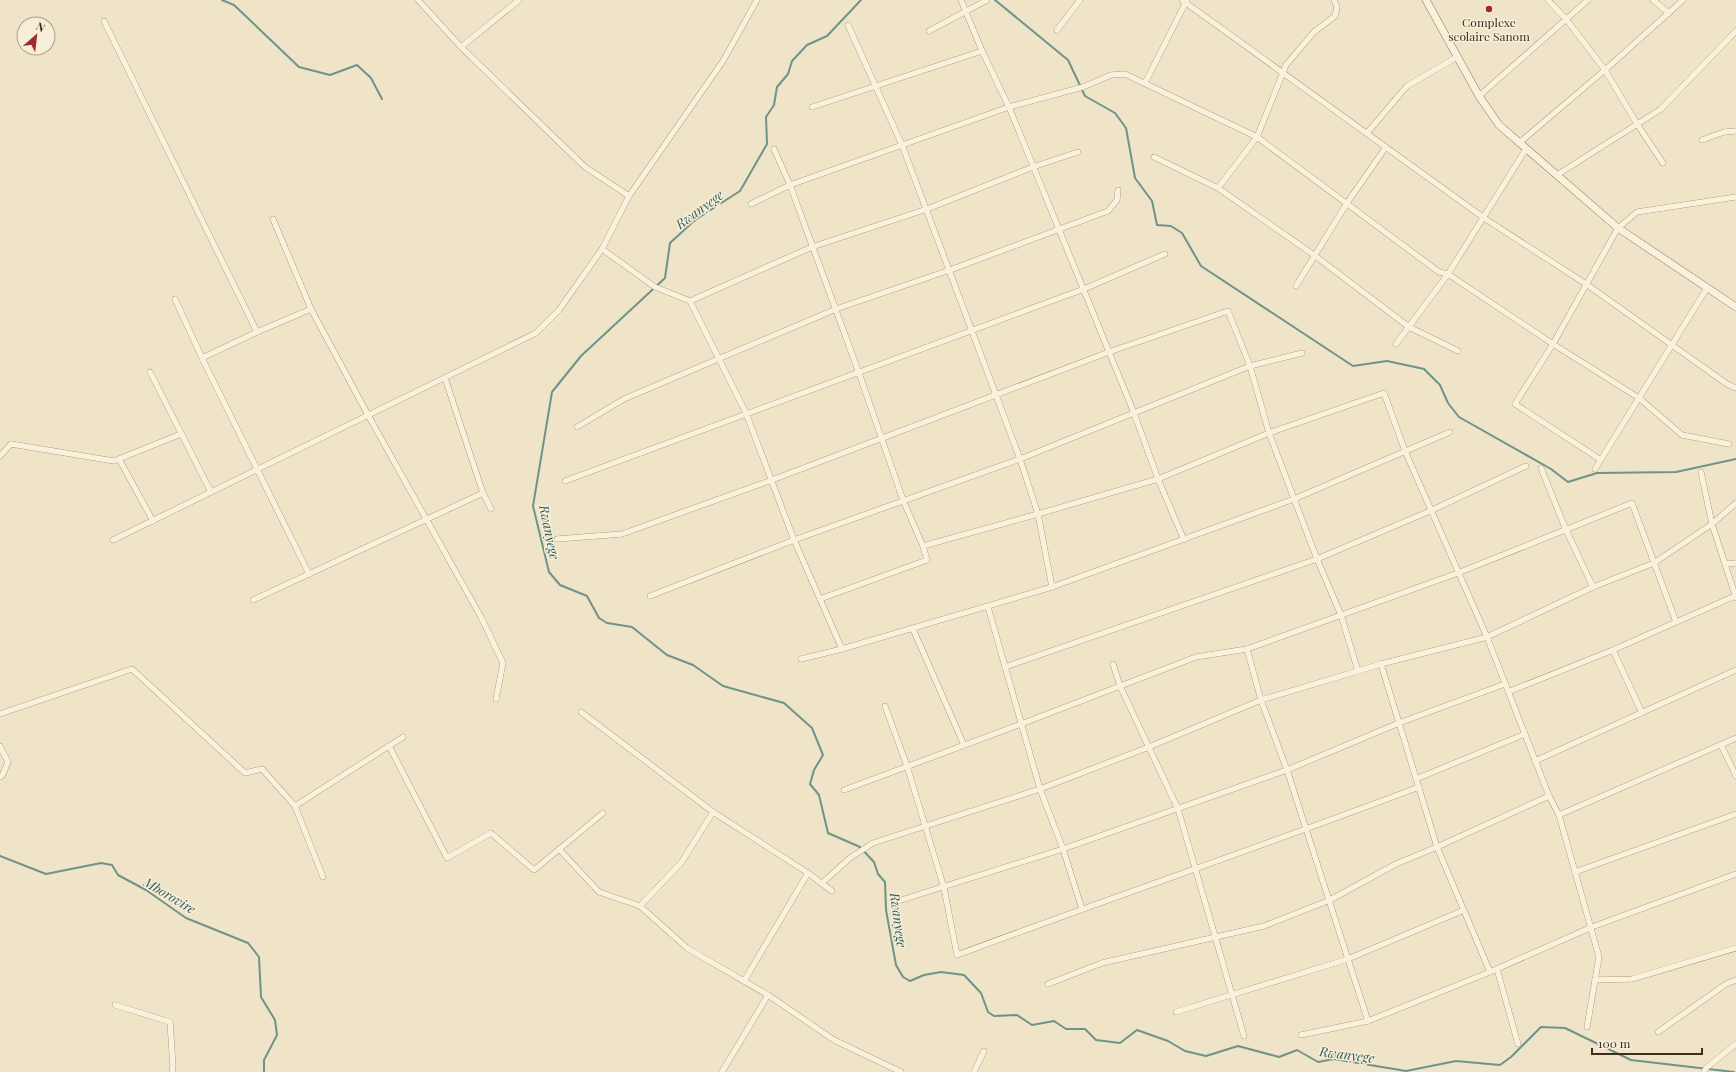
<svg xmlns="http://www.w3.org/2000/svg" width="1736" height="1072" font-family="'Playfair Display',serif">
  <rect width="100%" height="100%" fill="#f0e4c8"/>
  <g fill="none" stroke-linecap="round" stroke-linejoin="round">
    <g stroke="#6f938a" stroke-width="2">
      <polyline points="222,0 234,5 299,67 330,75 357,65 371,78 382,99"/>
      <polyline points="861,0 827,36 807,45 792,61 788,74 777,87 774,105 766,117 767,144 740,191 695,220 670,243 665,278 581,356 552,392 533,506 549,572 560,585 587,596 599,618 607,623 632,627 667,655 693,665 723,686 784,703 812,728 823,755 814,770 810,784 819,795 828,833 860,847 874,862 878,874 885,882 886,910 896,965 903,977 910,981 924,975 941,972 964,975 981,993 988,1012 994,1016 1017,1015 1032,1025 1054,1021 1066,1029 1085,1029 1096,1040 1120,1043 1137,1030 1168,1041 1185,1051 1206,1056 1238,1046 1279,1057 1297,1050 1318,1062 1334,1059 1406,1071 1456,1061 1500,1065 1511,1057 1541,1027 1565,1028 1631,1060 1734,1072"/>
      <polyline points="995,0 1068,60 1085,96 1115,113 1126,128 1135,178 1152,201 1157,225 1171,226 1182,233 1201,266 1353,366 1387,361 1424,369 1440,385 1448,403 1459,417 1551,469 1568,482 1597,473 1676,472 1736,459"/>
      <polyline points="0,856 46,874 101,863 112,865 118,875 146,890 186,918 248,943 259,957 261,997 275,1020 277,1035 264,1060 264,1072"/>
    </g>
    <defs>
      <g id="minor">
        <polyline points="418,0 461,47 585,167 629,196"/>
        <polyline points="961,0 982,51 1009,107 1134,413 1158,479 1184,540"/>
        <polyline points="1182,0 1484,218 1586,284 1727,384 1736,388"/>
        <polyline points="1548,0 1566,19 1605,70 1637,124 1663,163"/>
        <polyline points="1653,0 1669,13"/>
        <polyline points="104,21 257,332"/>
        <polyline points="848,25 902,145 1020,459 1038,514 1052,587"/>
        <polyline points="1057,30 1080,0"/>
        <polyline points="929,31 987,0"/>
        <polyline points="461,47 519,0"/>
        <polyline points="1145,83 1187,0"/>
        <polyline points="1479,96 1588,0"/>
        <polyline points="812,107 982,51"/>
        <polyline points="1367,133 1407,86 1457,57"/>
        <polyline points="1702,140 1724,132 1736,131"/>
        <polyline points="1519,143 1605,70 1683,0"/>
        <polyline points="774,149 790,185 859,373 903,500 923,546 927,560 820,599"/>
        <polyline points="1154,157 1218,188 1314,255 1409,327 1458,351"/>
        <polyline points="1557,175 1661,109 1736,31"/>
        <polyline points="1218,188 1257,137 1286,65 1314,32 1335,16 1337,7 1334,0"/>
        <polyline points="751,204 790,185 1009,107 1083,87 1111,75 1125,74 1257,137 1439,272 1448,274 1553,344 1639,398 1682,435 1729,444"/>
        <polyline points="273,219 311,309 368,415 481,617 503,663 496,699"/>
        <polyline points="602,249 655,287 690,301 746,413 794,540 842,649"/>
        <polyline points="1296,286 1347,203 1386,147"/>
        <polyline points="175,299 202,358 309,574"/>
        <polyline points="690,301 812,247 927,209 1033,167 1078,152"/>
        <polyline points="1396,344 1448,274 1526,149"/>
        <polyline points="202,358 257,332 311,309"/>
        <polyline points="150,372 211,492"/>
        <polyline points="445,378 483,493 491,509"/>
        <polyline points="577,427 624,399 836,309 950,270 1108,211 1117,200 1118,190"/>
        <polyline points="0,456 11,444 114,461 181,434"/>
        <polyline points="119,459 153,521"/>
        <polyline points="1601,460 1515,404 1553,344 1618,228 1637,212 1736,197"/>
        <polyline points="1541,468 1566,530 1593,587"/>
        <polyline points="1595,469 1707,288"/>
        <polyline points="1701,472 1712,524 1736,598"/>
        <polyline points="565,481 1084,289 1165,254"/>
        <polyline points="557,539 622,534 772,480 1109,352 1228,311 1250,366 1269,433 1317,559 1341,615 1358,671"/>
        <polyline points="113,540 536,333 559,310 602,249 629,196 723,61 757,0"/>
        <polyline points="923,546 1038,514 1158,479 1269,433 1384,393 1405,451 1487,637 1549,796 1559,815 1599,957 1587,1027"/>
        <polyline points="1726,564 1736,563"/>
        <polyline points="650,596 794,540 1020,459 1250,366 1302,353"/>
        <polyline points="253,600 483,493"/>
        <polyline points="988,607 1040,789 1063,849 1082,909"/>
        <polyline points="913,629 964,745"/>
        <polyline points="1247,649 1261,700 1287,770 1368,1021"/>
        <polyline points="1613,650 1642,713"/>
        <polyline points="801,659 842,649 1052,587 1294,499 1450,432"/>
        <polyline points="1113,664 1120,686 1178,809 1244,1036"/>
        <polyline points="1381,664 1437,847 1490,972"/>
        <polyline points="1005,667 1317,559 1430,511 1526,466"/>
        <polyline points="1508,692 1613,650 1735,596"/>
        <path d="M885 706 907 766 944 888 957 955C1110 898 1266 845 1419 787"/>
        <polyline points="581,712 713,812 808,873 832,891"/>
        <polyline points="0,714 132,669 245,773 262,769 295,806 323,877"/>
        <polyline points="1721,745 1736,776"/>
        <polyline points="0,746 8,762 2,776 0,777"/>
        <polyline points="389,746 447,858 491,833 534,870 603,813"/>
        <polyline points="1535,761 1736,670"/>
        <polyline points="1416,779 1525,734"/>
        <polyline points="844,790 1021,724 1196,657 1247,649 1458,573 1632,503 1676,622"/>
        <polyline points="295,806 403,737"/>
        <polyline points="1559,815 1736,738"/>
        <polyline points="559,849 599,892 640,906 687,948 768,995 834,1040 901,1072"/>
        <polyline points="1575,872 1736,814"/>
        <polyline points="822,883 850,858 873,843 1040,789 1149,747 1261,700 1381,664 1487,637 1593,587 1654,563 1712,524 1736,503"/>
        <polyline points="895,902 1063,849 1287,770 1399,723 1505,684"/>
        <polyline points="640,906 681,863 713,812"/>
        <polyline points="1497,969 1518,1044"/>
        <polyline points="1595,980 1632,979 1736,948"/>
        <polyline points="744,981 808,873"/>
        <polyline points="1048,984 1102,963 1264,926 1330,900 1396,864 1437,847 1549,796"/>
        <polyline points="115,1005 170,1022 173,1066 172,1072"/>
        <polyline points="1176,1012 1348,959 1464,910"/>
        <polyline points="1658,1032 1726,984 1736,980"/>
        <polyline points="1301,1035 1368,1021 1490,972 1592,927 1736,874"/>
        <polyline points="722,1072 768,995"/>
        <polyline points="974,1072 984,1051"/>
        <polyline points="1704,1072 1706,1068 1736,1044"/>
      </g>
      <polyline id="tertiary" points="1426,0 1479,96 1499,125 1618,228 1736,307"/>
    </defs>
    <use href="#minor" stroke="#8d765c" stroke-width="6"/>
    <use href="#tertiary" stroke="#8d765c" stroke-width="8"/>
    <use href="#minor" stroke="#faf1dc" stroke-width="5.5"/>
    <use href="#tertiary" stroke="#faf1dc" stroke-width="7"/>
  </g>
  <circle fill="#9e2a2b" stroke="#f7eed8" stroke-width="1.5" cx="1489" cy="9" r="4"/>
  <g text-anchor="middle" dominant-baseline="central" stroke-width="3" stroke-linejoin="round" paint-order="stroke">
    <g font-size="12" fill="#3d2e20" stroke="#f7eed8">
      <text x="1489" y="22">Complexe<tspan x="1489" dy="14">scolaire Sanom</tspan></text>
    </g>
    <g font-size="13" font-style="italic" fill="#2f5d5a" stroke="#f7eed8">
      <text transform="translate(699 209) rotate(-36)">Rwanyege</text>
      <text transform="translate(550 532) rotate(78)">Rwanyege</text>
      <text transform="translate(170 895) rotate(31)">Mborovire</text>
      <text transform="translate(899 920) rotate(82)">Rwanyege</text>
      <text transform="translate(1347 1054) rotate(7)">Rwanyege</text>
    </g>
  </g>
  <g transform="translate(36 36) rotate(28)"><circle r="19" fill="#f7eed8" stroke="#ada18e"/>
  <path d="M0-3L7 15L0 10L-7 15Z" fill="#9e2a2b"/>
  <text y="-6" font-size="11" font-weight="bold" text-anchor="middle" fill="#3d2e20">N</text>
  </g>
  <path d="M1592 1048v6h110v-6" fill="none" stroke="#3d2e20" stroke-width="2"/>
  <text x="1598" y="1048" font-size="12" fill="#3d2e20" stroke="#f7eed8" stroke-width="3" paint-order="stroke">100 m</text>
</svg>
